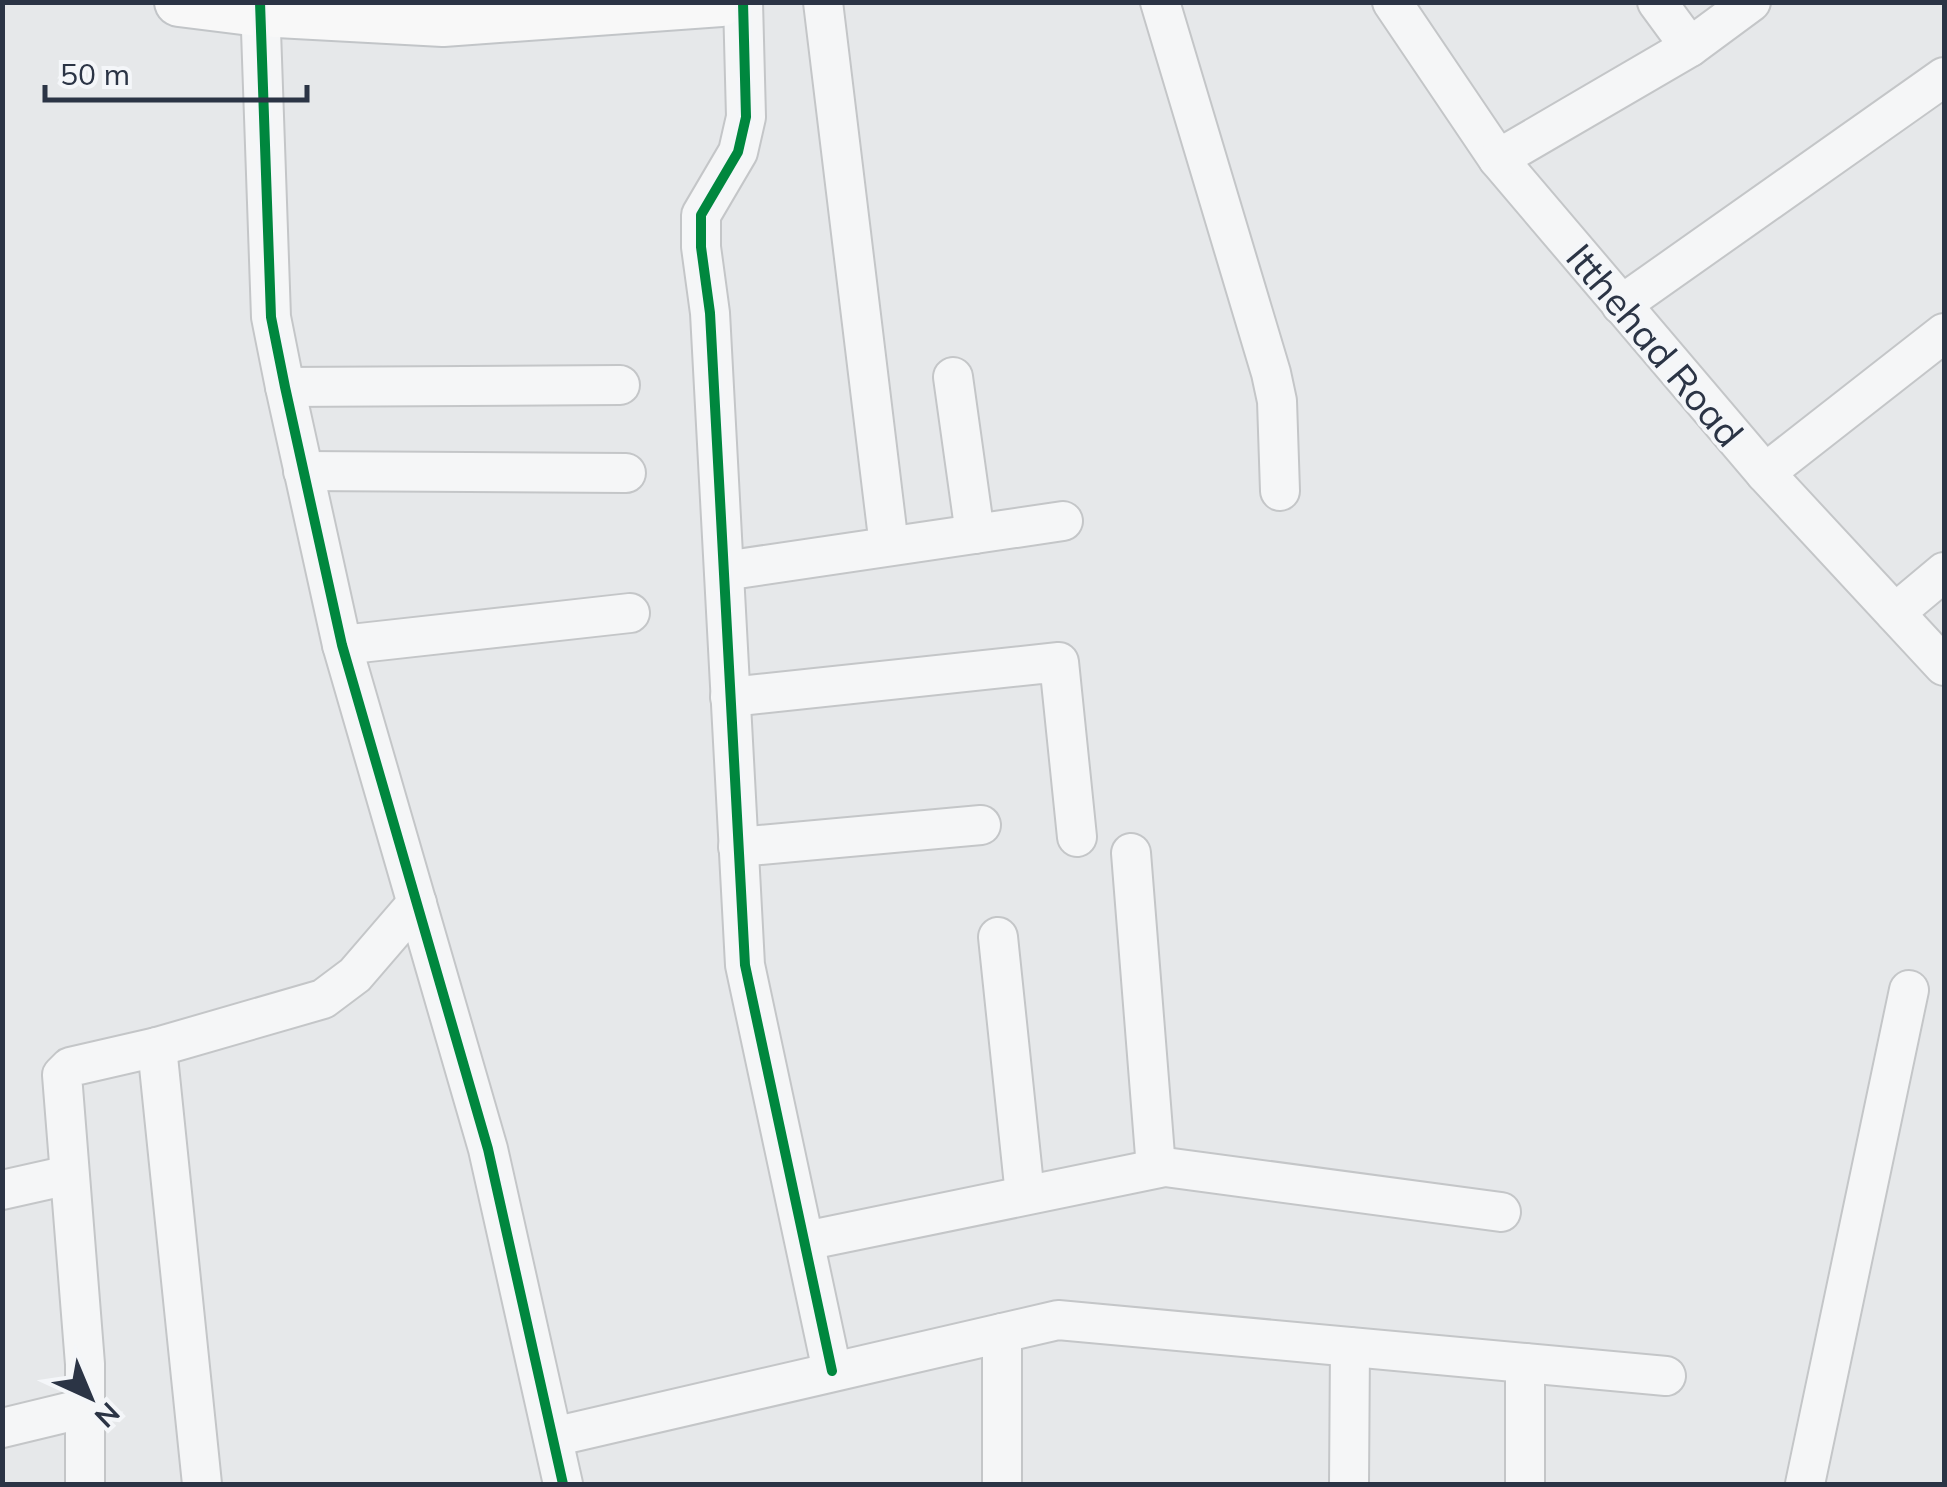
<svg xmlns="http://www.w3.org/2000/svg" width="1947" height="1487" font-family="Mulish,sans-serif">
  <rect width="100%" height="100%" fill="#e6e8ea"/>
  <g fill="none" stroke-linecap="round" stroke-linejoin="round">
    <defs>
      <g id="minor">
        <polyline points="260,2 271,317 285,387 342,645 488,1149 563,1484"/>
        <polyline points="743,2 746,117 738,152 701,215 701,247 710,313 745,965 832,1371"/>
        <polyline points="823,2 889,546"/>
        <polyline points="1160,2 1271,373 1277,401 1280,491"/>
        <polyline points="1392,2 1498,159 1765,473 1944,666"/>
        <polyline points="1657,2 1690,47"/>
        <polyline points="1498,159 1690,47 1751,2"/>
        <polyline points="1621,305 1944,77"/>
        <polyline points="953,377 975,534"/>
        <polyline points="285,387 620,385"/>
        <polyline points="303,471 626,473"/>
        <polyline points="1765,473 1944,333"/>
        <polyline points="724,571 1063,521"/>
        <polyline points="1895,613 1944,572"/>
        <polyline points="342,645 630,613"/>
        <polyline points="730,697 1059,662 1077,837"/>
        <polyline points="738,847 981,825"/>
        <polyline points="1131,853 1156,1168"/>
        <polyline points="998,937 1025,1195"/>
        <polyline points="157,1047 202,1484"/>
        <polyline points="2,1190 69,1175"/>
        <polyline points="805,1241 1165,1167 1501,1212"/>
        <polyline points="1002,1333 1002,1484"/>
        <polyline points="1525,1363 1525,1484"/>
        <polyline points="2,1428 85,1408"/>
        <polyline points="553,1437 1058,1320 1666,1376"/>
        <polyline points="85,1484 85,1364 62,1075 70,1067 157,1047 323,999 355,975 417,903"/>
        <polyline points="1349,1484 1350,1347"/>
        <polyline points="1805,1484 1909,990"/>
      </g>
      <polyline id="major" points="179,2 259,12 443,22 721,2"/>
    </defs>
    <use href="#minor" stroke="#c4c6c8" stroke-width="42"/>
    <use href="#major" stroke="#c2c5c8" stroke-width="52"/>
    <use href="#minor" stroke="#f5f6f7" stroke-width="38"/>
    <use href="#major" stroke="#f8f8f8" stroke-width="48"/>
    <defs>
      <g id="cycleway">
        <polyline points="260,2 271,317 285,387 342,645 488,1149 563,1484"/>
        <polyline points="743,2 746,117 738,152 701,215 701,247 710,313 745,965 832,1371"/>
      </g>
    </defs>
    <use href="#cycleway" stroke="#f4f6f9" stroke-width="16"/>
    <use href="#cycleway" stroke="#00873e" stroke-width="10"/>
  </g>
  <g text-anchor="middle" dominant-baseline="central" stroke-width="8" stroke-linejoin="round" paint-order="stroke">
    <g font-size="38" fill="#2b3445" stroke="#f4f6f9">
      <text transform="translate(1655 345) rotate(50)">Itthehad Road</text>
    </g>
  </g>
  <rect width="1947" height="1487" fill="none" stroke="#2b3445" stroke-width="10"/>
  <g transform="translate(90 1397) rotate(136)" stroke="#f4f6f9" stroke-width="8" paint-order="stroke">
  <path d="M0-8L18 38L0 25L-18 38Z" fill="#2b3445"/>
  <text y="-15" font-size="28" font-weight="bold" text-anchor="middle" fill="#2b3445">N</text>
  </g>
  <path d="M45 85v15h262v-15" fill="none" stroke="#2b3445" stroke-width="5"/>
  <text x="60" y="85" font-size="30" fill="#2b3445" stroke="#f4f6f9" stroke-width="8" paint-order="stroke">50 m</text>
</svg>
